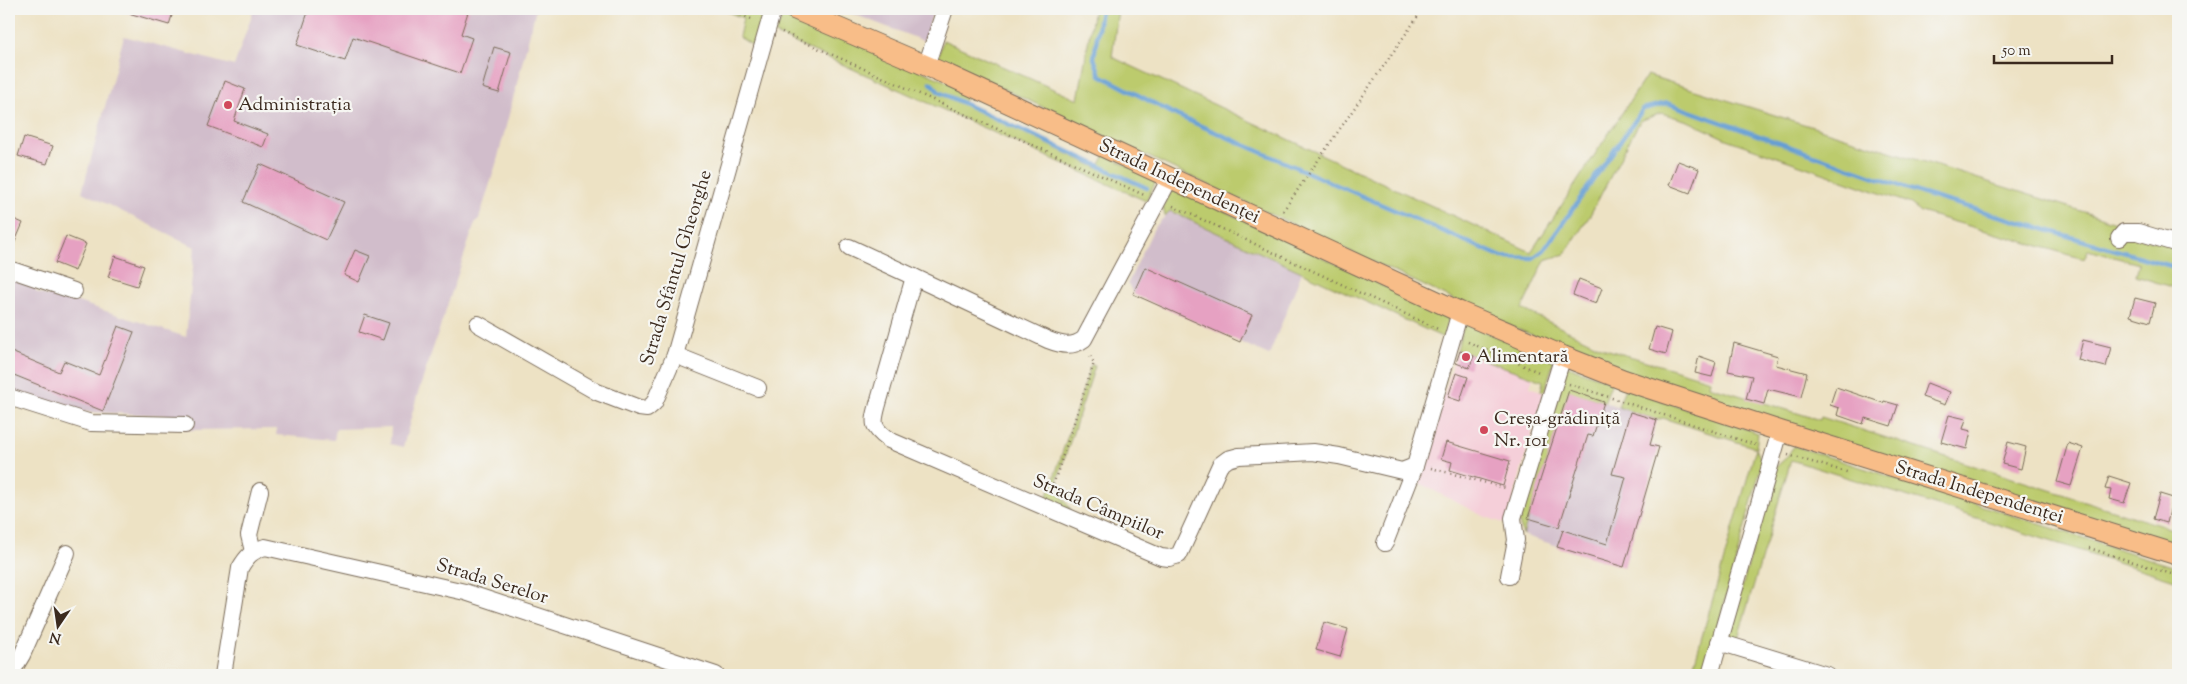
<svg xmlns="http://www.w3.org/2000/svg" width="2187" height="684" font-family="'Sorts Mill Goudy',serif">
  <rect width="100%" height="100%" fill="#f6f6f2"/>
  <filter id="ink" filterUnits="userSpaceOnUse"><feTurbulence type="fractalNoise" baseFrequency=".02" numOctaves="2"/><feDisplacementMap in="SourceGraphic" scale="10" xChannelSelector="R" yChannelSelector="G"/><feConvolveMatrix kernelMatrix="1 2 1 2 8 2 1 2 1" color-interpolation-filters="sRGB"/></filter>
  <filter id="wash" filterUnits="userSpaceOnUse"><feTurbulence type="fractalNoise" baseFrequency=".0096" numOctaves="4" result="noise"/><feDisplacementMap in="SourceGraphic" scale="20" xChannelSelector="R" yChannelSelector="G"/><feGaussianBlur stdDeviation="1.12" result="paint"/><feColorMatrix in="noise" values="0 0 0 0 0 0 0 0 0 0 0 0 0 0 0 0 0 1.4 0 .05"/><feComposite in="paint" operator="in"/></filter>
  <g filter="url(#wash)">
    <rect width="100%" height="100%" fill="#ede2c4"/>
    <polygon fill="#f5cfd9" points="1457,350 1533,378 1530,387 1544,392 1506,524 1483,516 1419,483"/>
    <g fill="#d1bdcb">
      <polygon points="254,9 536,9 497,161 479,219 475,223 417,396 403,447 390,444 391,427 336,429 334,440 276,435 277,429 185,430 184,416 63,411 9,392 9,278 35,287 36,292 48,296 53,294 186,337 195,247 82,192 124,36 234,66"/>
      <polygon points="840,9 934,9 924,41"/>
      <polygon points="1170,211 1302,272 1269,355 1133,294 1128,283 1154,228"/>
      <polygon points="1569,390 1657,420 1650,445 1659,447 1624,567 1523,535"/>
    </g>
    <g fill="#bccb6d" stroke="#7c7a46">
      <polygon points="720,9 766,9 755,47 739,37 743,18"/>
      <polygon points="1094,9 1118,9 1112,57 1531,252 1647,75 2116,222 2113,231 2161,243 2178,250 2178,289 2136,276 2139,264 2088,250 2084,259 1920,212 1911,204 1726,139 1688,121 1661,113 1640,121 1589,217 1565,254 1545,260 1522,309 1605,349 1710,380 1709,386 1820,420 1821,417 2178,531 2178,550 1685,395 1512,327 938,58 943,40 1078,100"/>
      <polygon points="784,13 969,91 963,104 1098,168 1105,155 1157,180 1146,201 775,34"/>
      <polygon points="1173,187 1449,317 1444,338 1170,211 1165,216 1163,207"/>
      <polygon points="1464,323 1554,361 1544,392 1541,391 1543,381 1457,350"/>
      <polygon points="1091,365 1095,366 1055,487 1071,510 1045,500 1051,487"/>
      <polygon points="1564,365 1612,382 1604,402 1569,391 1523,535 1518,519"/>
      <polygon points="1625,388 1758,433 1756,448 1762,463 1705,675 1691,675 1756,448 1663,418 1657,420 1618,407"/>
      <polygon points="1794,446 2178,568 2178,581 1791,460 1737,641 1729,634 1776,467 1786,458"/>
    </g>
    <g fill="none" stroke-linecap="round" stroke-linejoin="round">
      <g stroke="#659ed4" stroke-width="4.5">
        <polyline points="1101,9 1094,58 1100,75 1176,115 1502,257 1533,258 1544,250 1643,109 1667,103 1923,194 2178,268"/>
        <polyline points="931,83 939,92 1147,188"/>
      </g>
    </g>
    <g id="blocks">
      <g fill="#e6a1c2">
        <polygon points="126,9 174,9 169,25 125,12"/>
        <polygon points="309,9 469,9 461,34 472,38 460,73 353,37 345,61 297,45"/>
        <polygon points="494,47 511,52 499,93 482,88"/>
        <polygon points="225,81 245,89 234,121 268,134 263,147 208,126"/>
        <polygon points="24,137 53,146 47,164 18,156"/>
        <polygon points="1678,161 1699,169 1690,193 1669,185"/>
        <polygon points="260,164 344,202 326,240 243,202"/>
        <polygon points="9,217 23,223 9,256"/>
        <polygon points="66,236 86,244 75,271 55,263"/>
        <polygon points="355,250 370,256 359,282 344,275"/>
        <polygon points="115,256 144,266 137,286 108,277"/>
        <polygon points="1145,267 1252,315 1240,342 1133,294"/>
        <polygon points="1579,279 1602,288 1596,304 1573,295"/>
        <polygon points="2135,298 2155,303 2150,322 2130,316"/>
        <polygon points="365,315 389,323 383,340 359,332"/>
        <polygon points="118,326 134,332 103,411 9,373 9,351 59,372 64,361 99,375"/>
        <polygon points="1655,327 1672,332 1666,354 1649,349"/>
        <polygon points="2083,340 2111,347 2106,367 2078,360"/>
        <polygon points="1734,343 1778,356 1776,365 1807,373 1801,397 1768,389 1764,404 1746,399 1752,376 1728,371"/>
        <polygon points="1460,351 1474,356 1469,368 1456,363"/>
        <polygon points="1699,356 1716,362 1712,377 1695,373"/>
        <polygon points="1456,373 1468,377 1460,401 1448,397"/>
        <polygon points="1927,383 1950,392 1945,405 1922,397"/>
        <polygon points="1836,387 1883,403 1884,401 1898,405 1891,426 1865,418 1863,424 1837,415 1839,408 1830,405"/>
        <polygon points="1569,390 1604,402 1593,436 1588,435 1559,527 1528,518"/>
        <polygon points="1630,412 1657,420 1650,445 1659,447 1624,567 1557,547 1563,530 1607,544 1626,477 1612,474"/>
        <polygon points="1949,415 1966,419 1963,429 1971,431 1967,449 1941,442"/>
        <polygon points="1446,442 1510,461 1503,486 1450,470 1452,462 1441,459"/>
        <polygon points="2008,442 2026,447 2021,469 2002,464"/>
        <polygon points="2068,443 2083,448 2071,486 2057,482"/>
        <polygon points="2109,476 2131,483 2124,503 2109,499 2111,490 2105,489"/>
        <polygon points="2160,494 2173,498 2167,523 2153,519"/>
        <polygon points="1324,622 1348,629 1340,657 1316,650"/>
      </g>
    </g>
  </g>
  <g filter="url(#ink)">
    <use href="#blocks" fill-opacity="0" stroke="#796a58" stroke-width="1"/>
    <g fill="none" stroke-linecap="round" stroke-linejoin="round">
      <defs>
        <g id="minor">
          <polyline points="926,66 945,9"/>
          <path d="M1170 178 1084 339C1072 348 1061 345 1048 340L914 277 878 404C873 423 871 427 889 440L1161 557 1169 558 1179 555 1220 465 1228 459 1239 456 1313 452 1339 456 1402 471 1415 466 1460 312"/>
          <polyline points="2119,238 2124,232 2138,232 2178,244"/>
          <polyline points="849,247 914,277"/>
          <polyline points="9,269 74,291"/>
          <polyline points="478,324 597,392 639,408 647,409 654,403 675,355 773,9"/>
          <polyline points="675,355 758,388"/>
          <polyline points="9,397 91,423 185,425"/>
          <polyline points="1385,543 1415,466"/>
          <polyline points="253,551 249,535 260,491"/>
          <polyline points="1509,576 1516,540 1513,518 1563,356"/>
          <polyline points="1719,642 1827,675"/>
          <polyline points="10,675 22,655 67,553"/>
          <path d="M223 675 240 568C247 556 252 551 265 547L465 592 716 675"/>
          <polyline points="1710,675 1780,431"/>
        </g>
        <polyline id="major" points="794,9 948,75 1460,312 1563,356 1624,380 1780,431 2178,555"/>
      </defs>
      <use href="#minor" stroke="#796a58" stroke-width="18"/>
      <use href="#major" stroke="#796a58" stroke-width="22"/>
      <g stroke="#796a58" stroke-width="2.5" stroke-dasharray="1 4" stroke-linecap="butt">
        <polyline points="727,9 754,20"/>
        <polyline points="782,32 1144,195"/>
        <polyline points="1173,206 1440,330"/>
        <polyline points="1283,211 1423,9"/>
        <polyline points="1468,342 1541,373"/>
        <polyline points="1569,384 1759,446"/>
        <polyline points="1788,455 1850,473"/>
        <polyline points="1431,468 1505,488"/>
        <polyline points="1050,494 1094,363 1090,355"/>
        <polyline points="2089,548 2178,576"/>
      </g>
      <use href="#minor" stroke="#fff" stroke-width="16"/>
      <use href="#major" stroke="#f8bd88" stroke-width="20"/>
    </g>
  </g>
  <g fill="#d1495b" stroke="#f6f6f2" stroke-width="2">
    <circle cx="228" cy="105" r="5"/>
    <circle cx="1466" cy="357" r="5"/>
    <circle cx="1484" cy="430" r="5"/>
  </g>
  <g text-anchor="middle" dominant-baseline="central" stroke-width="4.5" stroke-linejoin="round" paint-order="stroke">
    <g font-size="19" fill="#3b2a1e" stroke="#f6f6f2" text-anchor="start">
      <text x="238" y="105">Administrația</text>
      <text x="1476" y="357">Alimentară</text>
      <text x="1494" y="419">Creșa-grădiniță<tspan x="1494" dy="22">Nr. 101</tspan></text>
    </g>
    <g font-size="19" fill="#3b2a1e" stroke="#f6f6f2">
      <text transform="translate(1179 182) rotate(25)">Strada Independenței</text>
      <text transform="translate(677 268) rotate(-73)">Strada Sfântul Gheorghe</text>
      <text transform="translate(1979 493) rotate(17)">Strada Independenței</text>
      <text transform="translate(1098 508) rotate(23)">Strada Câmpiilor</text>
      <text transform="translate(492 582) rotate(17)">Strada Serelor</text>
    </g>
  </g>
  <rect width="2187" height="684" fill="none" stroke="#f6f6f2" stroke-width="30"/>
  <g transform="translate(58 626) rotate(193)" stroke="#f6f6f2" stroke-width="4" paint-order="stroke">
  <path d="M0-4L9 19L0 12L-9 19Z" fill="#3b2a1e"/>
  <text y="-8" font-size="14" font-weight="bold" text-anchor="middle" fill="#3b2a1e">N</text>
  </g>
  <path d="M1994 55v8h118v-8" fill="none" stroke="#3b2a1e" stroke-width="2.5"/>
  <text x="2002" y="55" font-size="15" fill="#3b2a1e" stroke="#f6f6f2" stroke-width="4" paint-order="stroke">50 m</text>
</svg>
